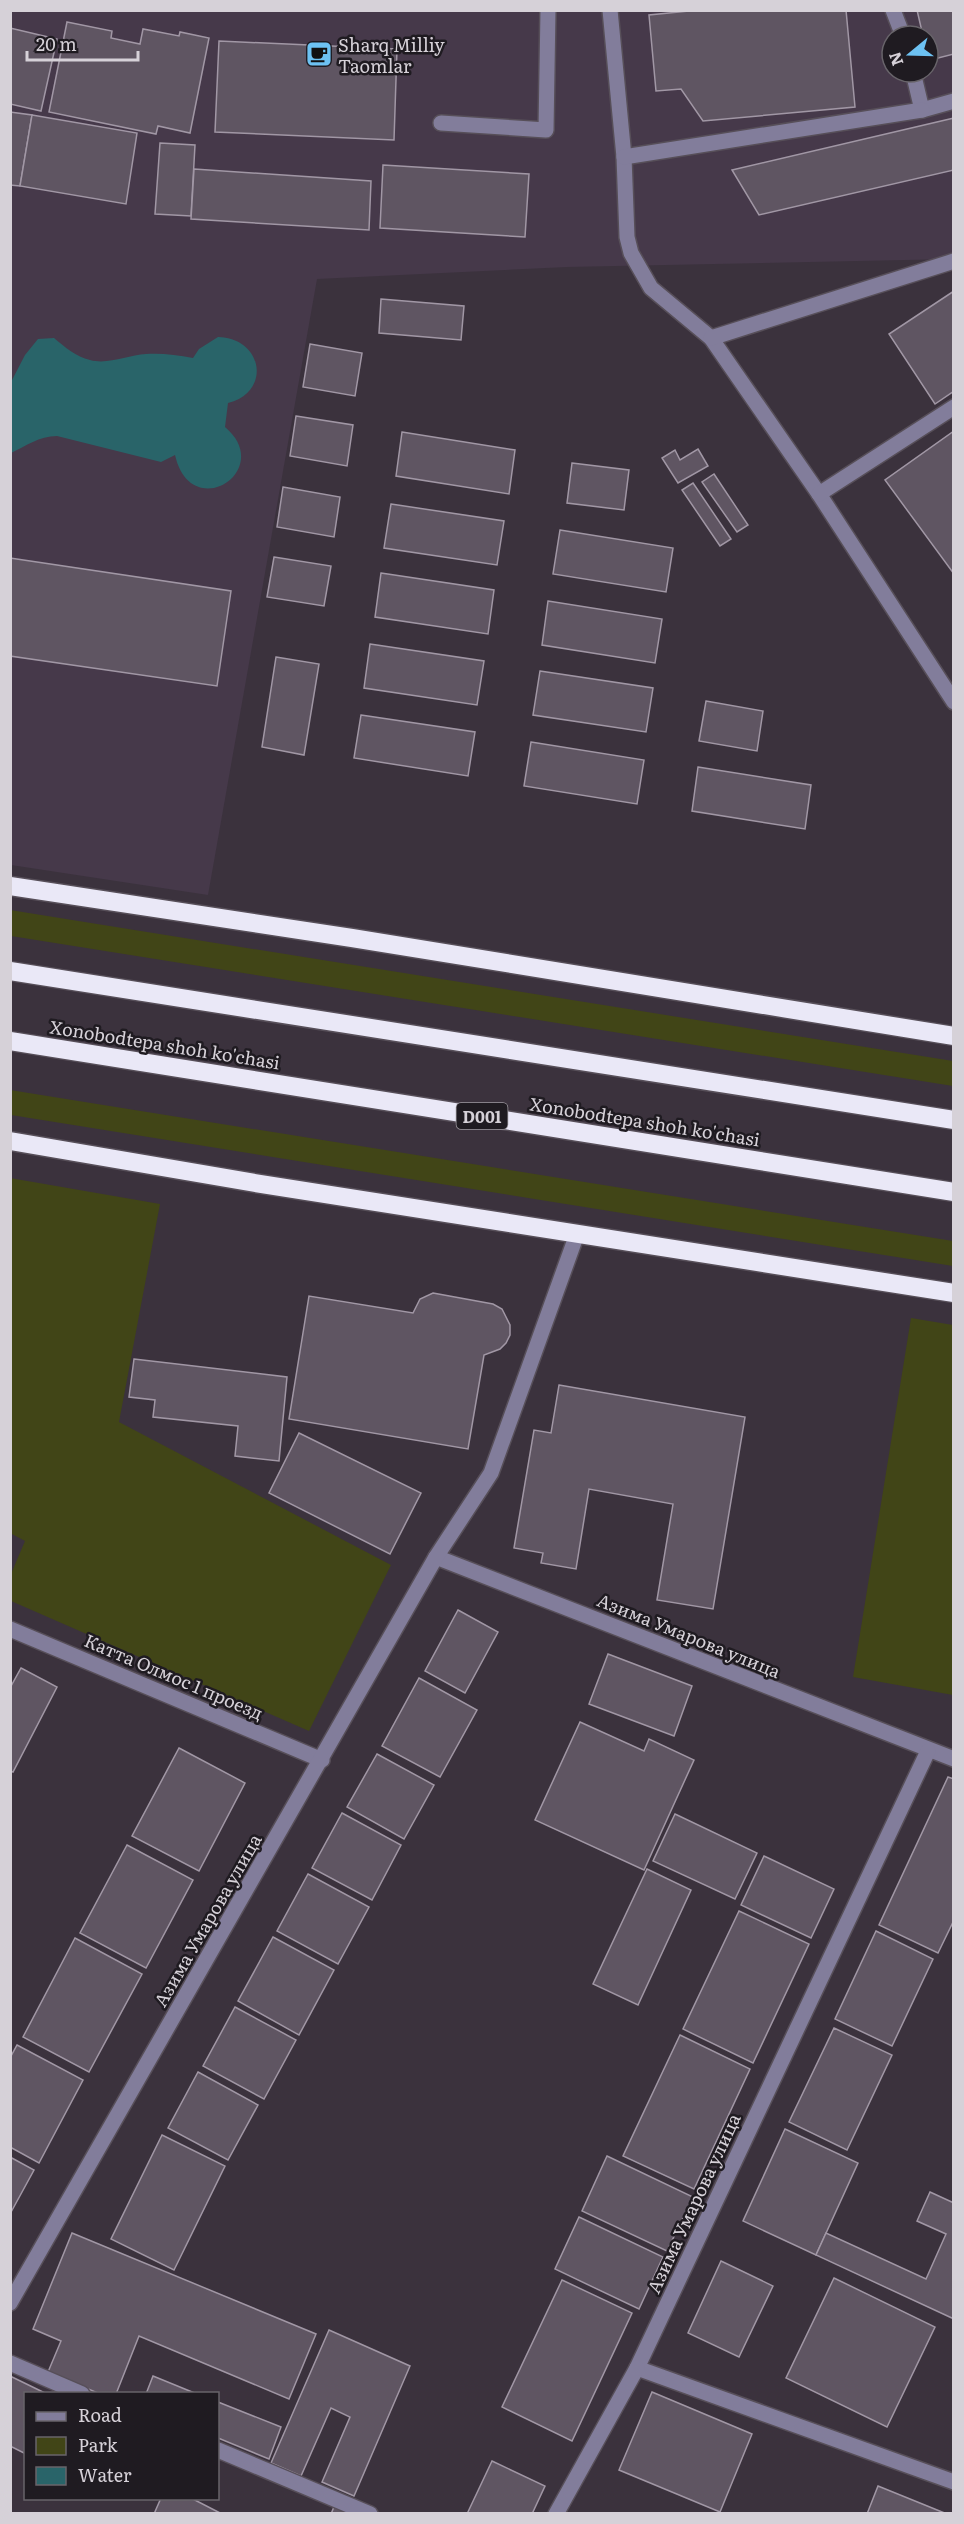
<svg xmlns="http://www.w3.org/2000/svg" width="964" height="2524" font-family="Literata,serif">
  <rect width="100%" height="100%" fill="#3b323d"/>
  <path fill="#46394a" fill-rule="evenodd" d="M10 11H953V259L567 267 317 279 208 895 11 865ZM892 36H928V72H892Z"/>
  <g fill="#414517">
    <polygon points="10,910 953,1061 953,1086 11,936"/>
    <polygon points="10,1090 953,1241 953,1266 11,1115"/>
    <polygon points="10,1178 160,1204 119,1422 391,1565 309,1731 11,1601 11,1574 25,1541 10,1533"/>
    <polygon points="911,1318 953,1325 953,1695 853,1677"/>
  </g>
  <path fill="#296469" d="M218 337C263 338 272 392 228 403L225 427C276 470 191 525 175 455L161 462 57 436C39 436 26 446 11 453V382L25 355 38 339 54 338C65 347 76 357 90 360 108 365 128 355 146 354 162 353 177 355 193 358L199 349Z"/>
  <g fill="#5f5562" stroke="#a197a5" stroke-width="1.5">
    <polygon points="699,10 846,10 855,107 703,121 681,89 656,91 649,15"/>
    <polygon points="917,10 954,10 954,54 930,60 928,36 923,36"/>
    <polygon points="67,22 112,31 111,38 140,44 143,29 179,36 180,32 209,38 190,133 158,126 156,134 49,112"/>
    <polygon points="10,28 57,39 41,111 10,104"/>
    <polygon points="219,41 397,49 394,140 215,132"/>
    <polygon points="10,112 32,115 20,186 10,185"/>
    <polygon points="32,115 137,133 126,204 20,186"/>
    <polygon points="954,118 954,170 759,215 732,170"/>
    <polygon points="160,143 195,145 191,216 155,214"/>
    <polygon points="383,165 529,174 525,237 380,228"/>
    <polygon points="194,169 371,181 369,230 191,219"/>
    <polygon points="954,291 954,391 935,404 889,334"/>
    <polygon points="381,299 464,306 461,340 379,333"/>
    <polygon points="310,344 362,353 355,396 303,387"/>
    <polygon points="296,416 353,425 347,466 290,456"/>
    <polygon points="954,431 954,574 885,480"/>
    <polygon points="402,432 515,450 509,494 396,476"/>
    <polygon points="698,449 708,466 678,483 662,458 675,450 680,460"/>
    <polygon points="572,463 629,470 624,510 567,503"/>
    <polygon points="714,474 748,525 737,532 702,482"/>
    <polygon points="693,483 731,539 720,546 682,490"/>
    <polygon points="283,487 340,497 334,537 277,527"/>
    <polygon points="391,504 504,521 497,565 384,548"/>
    <polygon points="560,530 673,548 666,592 553,574"/>
    <polygon points="274,557 331,566 324,606 267,597"/>
    <polygon points="10,558 231,591 217,686 10,656"/>
    <polygon points="381,573 494,590 488,634 375,617"/>
    <polygon points="548,601 662,619 655,663 542,645"/>
    <polygon points="370,644 484,661 477,705 364,688"/>
    <polygon points="276,657 319,664 304,755 262,747"/>
    <polygon points="540,671 653,688 646,732 533,715"/>
    <polygon points="706,701 763,711 757,751 699,741"/>
    <polygon points="361,715 475,732 468,776 354,758"/>
    <polygon points="531,742 644,760 637,804 524,786"/>
    <polygon points="698,767 811,785 805,829 692,811"/>
    <polygon points="433,1293 493,1304 502,1309 510,1325 510,1335 506,1343 500,1349 484,1355 468,1449 289,1419 309,1296 413,1313 420,1299"/>
    <polygon points="134,1359 287,1377 279,1461 235,1456 238,1426 153,1417 155,1400 129,1397"/>
    <polygon points="559,1385 745,1417 713,1609 657,1600 673,1504 589,1489 576,1569 541,1563 543,1553 514,1548 534,1430 551,1433"/>
    <polygon points="299,1433 421,1493 390,1554 269,1493"/>
    <polygon points="458,1610 498,1632 465,1693 425,1671"/>
    <polygon points="608,1654 692,1686 674,1736 589,1704"/>
    <polygon points="21,1668 57,1687 13,1772 10,1771 10,1688"/>
    <polygon points="419,1678 477,1710 440,1777 382,1746"/>
    <polygon points="580,1722 644,1751 649,1739 694,1760 644,1870 535,1820"/>
    <polygon points="179,1748 245,1783 199,1871 132,1836"/>
    <polygon points="377,1754 434,1785 404,1839 347,1807"/>
    <polygon points="948,1777 954,1779 954,1920 938,1953 879,1925"/>
    <polygon points="342,1813 401,1845 372,1900 312,1868"/>
    <polygon points="675,1814 757,1853 735,1899 653,1861"/>
    <polygon points="127,1845 193,1880 146,1968 80,1933"/>
    <polygon points="764,1856 834,1889 811,1938 741,1905"/>
    <polygon points="647,1869 691,1890 638,2005 593,1984"/>
    <polygon points="308,1874 369,1907 338,1964 277,1931"/>
    <polygon points="739,1911 809,1944 753,2063 683,2029"/>
    <polygon points="876,1931 933,1959 892,2046 835,2019"/>
    <polygon points="273,1937 334,1970 299,2035 238,2001"/>
    <polygon points="75,1938 142,1974 89,2072 23,2037"/>
    <polygon points="235,2007 296,2040 264,2099 203,2066"/>
    <polygon points="834,2028 892,2055 847,2150 789,2122"/>
    <polygon points="680,2035 750,2069 694,2189 623,2156"/>
    <polygon points="17,2045 83,2080 39,2163 10,2147 10,2058"/>
    <polygon points="198,2072 258,2105 228,2160 168,2128"/>
    <polygon points="785,2129 858,2163 816,2255 743,2221"/>
    <polygon points="162,2135 225,2166 174,2270 111,2239"/>
    <polygon points="607,2156 693,2197 667,2251 582,2211"/>
    <polygon points="10,2157 34,2170 10,2214"/>
    <polygon points="930,2192 954,2203 954,2319 816,2255 826,2233 926,2279 946,2234 917,2221"/>
    <polygon points="579,2217 663,2257 639,2309 555,2269"/>
    <polygon points="72,2233 316,2334 289,2399 139,2336 116,2394 100,2394 48,2372 61,2341 33,2329"/>
    <polygon points="721,2261 773,2286 739,2357 688,2333"/>
    <polygon points="834,2278 935,2327 887,2427 786,2378"/>
    <polygon points="562,2280 632,2313 572,2441 502,2407"/>
    <polygon points="329,2330 410,2366 354,2496 322,2482 350,2417 331,2408 301,2476 271,2463"/>
    <polygon points="10,2376 47,2394 26,2394 26,2454 10,2446"/>
    <polygon points="153,2376 197,2394 146,2394"/>
    <polygon points="652,2392 752,2434 720,2512 619,2470"/>
    <polygon points="218,2402 281,2427 269,2459 218,2438"/>
    <polygon points="492,2461 545,2486 532,2514 467,2514"/>
    <polygon points="878,2486 947,2514 867,2514"/>
    <polygon points="161,2498 191,2498 222,2514 154,2514"/>
    <polygon points="336,2502 360,2514 331,2514"/>
  </g>
  <g fill="none" stroke-linecap="round" stroke-linejoin="round">
    <defs>
      <g id="minor">
        <polyline points="610,10 624,157 627,237 631,253 651,288 711,338 819,494 954,702"/>
        <polyline points="893,10 903,36"/>
        <polyline points="913,72 922,110 954,101"/>
        <polyline points="441,123 546,130 548,10"/>
        <polyline points="624,157 922,110"/>
        <polyline points="711,338 954,261"/>
        <polyline points="819,494 954,407"/>
        <polyline points="436,1557 954,1759"/>
        <polyline points="10,1629 322,1760"/>
        <polyline points="928,1751 637,2368 954,2482"/>
        <polyline points="10,2303 436,1557 491,1473 577,1234"/>
        <polyline points="10,2363 82,2394"/>
        <polyline points="218,2450 370,2514"/>
        <polyline points="556,2514 637,2368"/>
      </g>
      <g id="highway">
        <polyline points="10,886 352,938 954,1036"/>
        <polyline points="10,971 954,1120"/>
        <polyline points="10,1041 954,1192"/>
        <polyline points="10,1141 255,1183 954,1293"/>
      </g>
    </defs>
    <use href="#minor" stroke="#574f59" stroke-width="18"/>
    <use href="#highway" stroke="#574f59" stroke-width="21"/>
    <use href="#minor" stroke="#827d9b" stroke-width="15"/>
    <use href="#highway" stroke="#eae8f7" stroke-width="18"/>
  </g>
  <defs>
    <symbol id="cafe-square" viewBox="-11 -11 22 22"><rect x="-9" y="-9" width="18" height="18" rx="4" fill="#6dc2f3" stroke="#1f1b21"/><path d="M-5.5-4.5H6V0H3Q3 3.5 0 3.5H-2.5Q-5.5 3.5-5.5 0ZM3-3.2v2h1.7v-2ZM-6 4.5H4V6H-6Z" fill="#111"/></symbol>
  </defs>
  <g fill-rule="evenodd">
    <use href="#cafe-square" x="304" y="39" width="30" height="30"/>
  </g>
  <g text-anchor="middle" dominant-baseline="central" stroke-width="5" stroke-linejoin="round" paint-order="stroke">
    <rect fill="#1f1b21" stroke="#9f9aa1" stroke-width="1.5" x="456.5" y="1103" width="51" height="26" rx="4.5"/>
    <g font-size="16" font-weight="bold" fill="#d6d1d8">
      <text x="482" y="1116">D001</text>
    </g>
    <g font-size="18" fill="#d6d1d8" stroke="#1f1b21" text-anchor="start">
      <text x="338" y="44">Sharq Milliy<tspan x="338" dy="21">Taomlar</tspan></text>
    </g>
    <g font-size="18" fill="#d6d1d8" stroke="#1f1b21">
      <text transform="translate(165 1044) rotate(9)">Xonobodtepa shoh ko'chasi</text>
      <text transform="translate(645 1121) rotate(9)">Xonobodtepa shoh ko'chasi</text>
      <text transform="translate(689 1635) rotate(22)">Азима Умарова улица</text>
      <text transform="translate(174 1676) rotate(23)">Катта Олмос 1 проезд</text>
      <text transform="translate(207 1920) rotate(-60)">Азима Умарова улица</text>
      <text transform="translate(693 2203) rotate(-65)">Азима Умарова улица</text>
    </g>
  </g>
  <rect width="964" height="2524" fill="none" stroke="#d6d1d8" stroke-width="24"/>
  <rect x="24" y="2392" width="195" height="108" fill="#1f1b21" stroke="#68646a" stroke-width="1.5"/>
  <rect x="36" y="2412" width="30" height="9" fill="#827d9b" stroke="#68646a" stroke-width="1.5"/>
  <text x="78" y="2422" font-size="18" fill="#d6d1d8">Road</text>
  <rect x="36" y="2437" width="30" height="18" fill="#414517" stroke="#68646a" stroke-width="1.5"/>
  <text x="78" y="2452" font-size="18" fill="#d6d1d8">Park</text>
  <rect x="36" y="2467" width="30" height="18" fill="#296469" stroke="#68646a" stroke-width="1.5"/>
  <text x="78" y="2482" font-size="18" fill="#d6d1d8">Water</text>
  <g transform="translate(910 54) rotate(251)"><circle r="28" fill="#1f1b21" stroke="#68646a" stroke-width="1.5"/>
  <path d="M0-4.5L10 22L0 15L-10 22Z" fill="#6dc2f3"/>
  <text y="-9" font-size="16" font-weight="bold" text-anchor="middle" fill="#d6d1d8">N</text>
  </g>
  <path d="M27 51v9h111v-9" fill="none" stroke="#d6d1d8" stroke-width="3"/>
  <text x="36" y="51" font-size="18" fill="#d6d1d8" stroke="#1f1b21" stroke-width="4.5" paint-order="stroke">20 m</text>
</svg>
